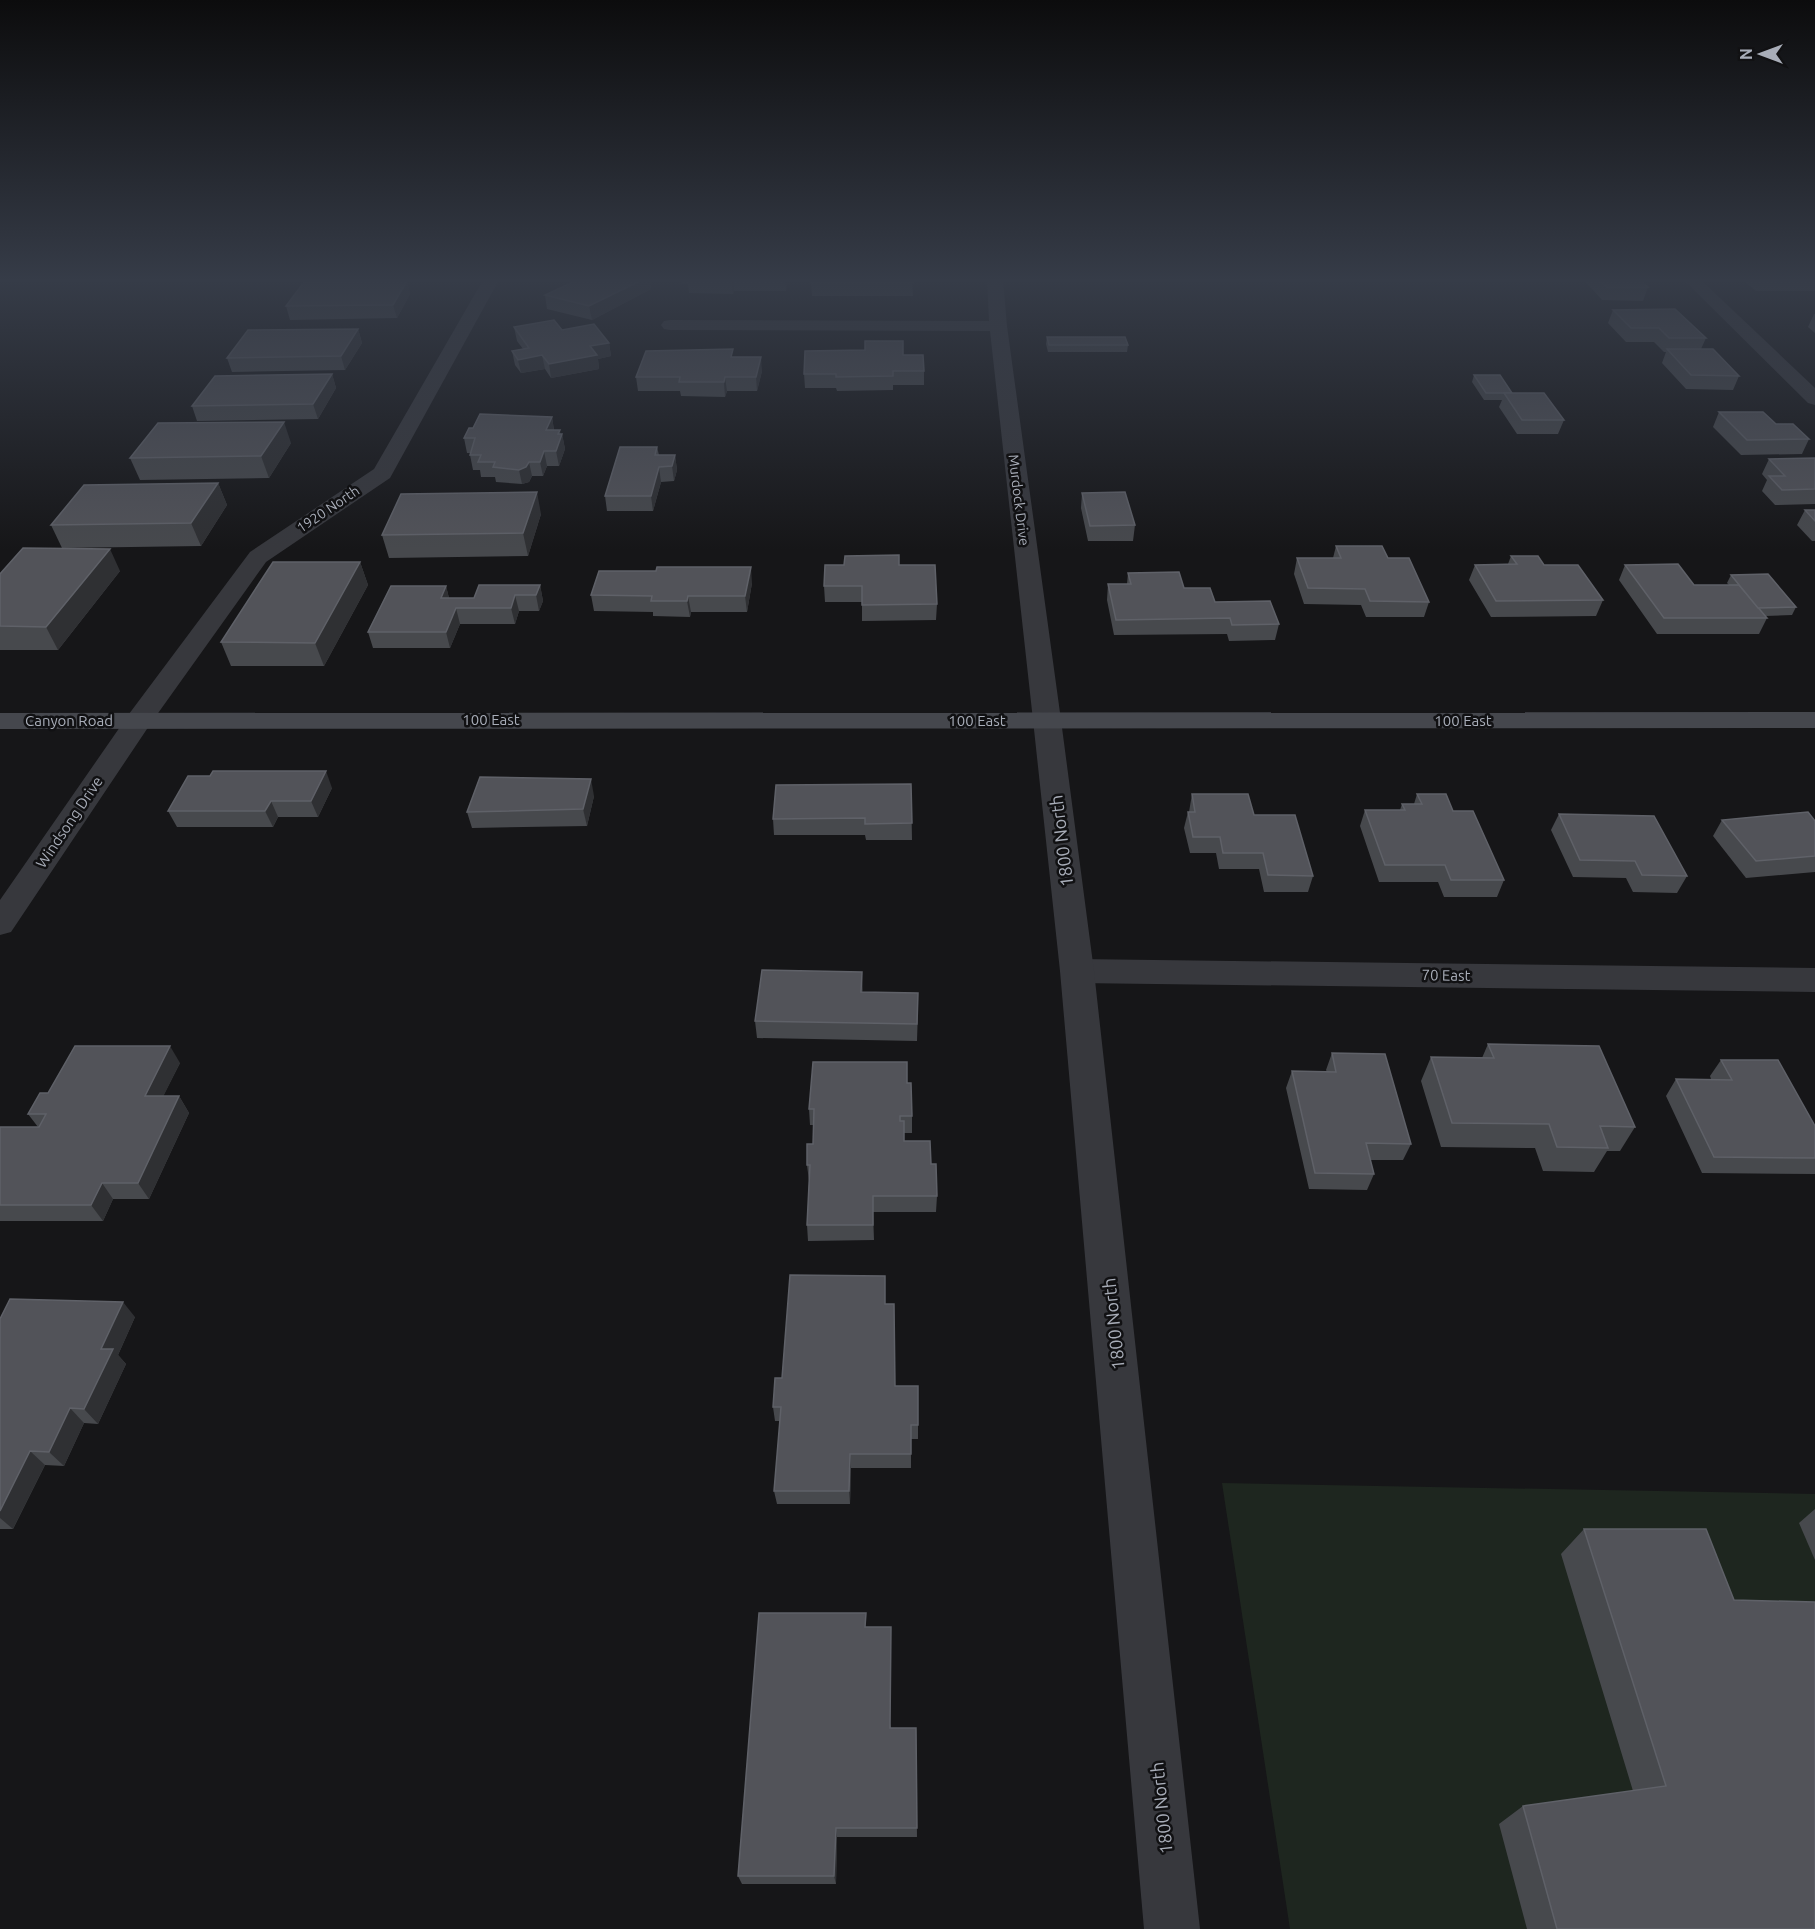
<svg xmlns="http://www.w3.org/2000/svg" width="1815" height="1929" font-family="Ubuntu,sans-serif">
  <rect width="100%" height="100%" fill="#161618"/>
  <polygon fill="#1e261f" points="1222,1483 1815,1494 1815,1929 1290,1929"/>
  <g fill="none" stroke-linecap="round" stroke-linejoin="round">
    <g fill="#37383d" fill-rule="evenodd">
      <polygon points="483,280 499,280 390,478 266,562 151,723 11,932 0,935 0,900 129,714 250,552 374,469"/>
      <polygon points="987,280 1003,280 1007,326 1061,720 1057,726 1047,728 1037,726 1033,720 990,331 670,330 664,329 661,325 664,321 670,320 989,321"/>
      <polygon points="1684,280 1701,280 1815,388 1815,405 1808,403"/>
      <polygon points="1077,959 1815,968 1815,992 1077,983 1065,979 1060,971 1065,963"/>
    </g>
    <polygon fill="#37383d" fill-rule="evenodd" points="1047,712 1057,714 1061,720 1094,971 1200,1929 1144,1929 1060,971 1033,720 1037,714"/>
    <polygon fill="#45474d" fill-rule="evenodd" points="1815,712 1815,728 0,729 0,713"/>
  </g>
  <g fill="#47494d">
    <polygon points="569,280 650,280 651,289 592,320 547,309 545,295 569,284"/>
    <polygon points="680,280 788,280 786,291 734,291 733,294 689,293 688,284 681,284"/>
    <polygon points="912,280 913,296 812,296 811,283"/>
    <polygon points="1584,280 1644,280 1643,283 1648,287 1643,301 1602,300"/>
    <polygon points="1743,280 1815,280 1815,291 1756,291"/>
    <polygon points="407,281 410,294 397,318 290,320 286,306"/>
    <polygon points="1613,310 1706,338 1701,349 1739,376 1733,390 1686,389 1662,363 1666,352 1664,352 1654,342 1626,342 1608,323"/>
    <polygon points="1814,314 1815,314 1815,333 1808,327"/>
    <polygon points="514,327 562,330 609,343 611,356 598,359 599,369 551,378 545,369 521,373 515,365 512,351 523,349 517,341"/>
    <polygon points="358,329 362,343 345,370 232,372 227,358"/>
    <polygon points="1047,337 1128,345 1127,352 1048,352 1046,344"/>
    <polygon points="903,355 924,371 924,385 893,385 893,390 837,391 836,388 805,388 804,374"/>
    <polygon points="734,357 762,371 757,391 727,391 725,397 681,396 680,391 638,391 636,377"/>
    <polygon points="332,374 336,388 318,419 197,421 192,406"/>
    <polygon points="1474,375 1512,393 1564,420 1558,434 1517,434 1499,407 1502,400 1484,400 1472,382"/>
    <polygon points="1719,412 1776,424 1809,439 1802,454 1741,455 1713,427"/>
    <polygon points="552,417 554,430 560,430 560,434 562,434 565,449 559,466 547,466 543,476 532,476 529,482 522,484 496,482 495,477 481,477 480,470 473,470 470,455 471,453 467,453 464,438 473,428"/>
    <polygon points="291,443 269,478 140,480 130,458"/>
    <polygon points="657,447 659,455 675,455 677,470 674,481 661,482 653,511 607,511 605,496"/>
    <polygon points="1815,458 1815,504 1775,505 1762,491 1767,480 1762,474 1769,459"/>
    <polygon points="218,483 227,505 201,546 62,548 51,525"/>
    <polygon points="1082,493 1135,525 1133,541 1088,541 1081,508"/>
    <polygon points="1805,510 1815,510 1815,541 1812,541 1797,525"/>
    <polygon points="541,514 528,556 389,558 382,535"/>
    <polygon points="1336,546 1388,558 1429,602 1424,617 1366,617 1361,605 1304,604 1294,574 1297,558 1333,558"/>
    <polygon points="1511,556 1544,565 1603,600 1596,616 1491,617 1469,580 1475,565 1508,564"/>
    <polygon points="360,562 368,585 324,666 231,666 221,642"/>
    <polygon points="899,565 937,604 936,620 862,621 862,602 825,602 824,586"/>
    <polygon points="1625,565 1694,585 1729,585 1727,583 1731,575 1796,607 1792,615 1765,616 1767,618 1759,634 1657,634 1619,580"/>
    <polygon points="120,571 58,650 0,650 0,574"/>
    <polygon points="1128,573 1184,588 1215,602 1279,624 1275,640 1229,641 1227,634 1114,635 1107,600 1108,584 1127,584"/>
    <polygon points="752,583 747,612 691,612 690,617 653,616 653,612 594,611 591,595"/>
    <polygon points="540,585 543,601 539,611 519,611 515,624 460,624 450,648 373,648 368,632 446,586 449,598 474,598"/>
    <polygon points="210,776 332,788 318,817 278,817 273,827 177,827 168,811"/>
    <polygon points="911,784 912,840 866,840 865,835 774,835 773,819"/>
    <polygon points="1192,794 1254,815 1313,876 1308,892 1264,892 1259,869 1219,869 1216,853 1190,853 1184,828 1188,812 1189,812"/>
    <polygon points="1417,794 1453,811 1504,880 1497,897 1444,897 1438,882 1379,882 1360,826 1365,810 1400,810 1402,804 1414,804"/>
    <polygon points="594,796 587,826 472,828 467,812"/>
    <polygon points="1559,814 1687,876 1677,893 1633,892 1626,878 1573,877 1551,830"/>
    <polygon points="1722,820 1815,821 1815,872 1746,878 1713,836"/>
    <polygon points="863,989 862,992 918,1010 917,1041 757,1038 755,1021"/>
    <polygon points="1488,1044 1635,1127 1620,1151 1607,1151 1594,1172 1543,1171 1535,1148 1441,1147 1421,1081 1431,1057 1482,1058"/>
    <polygon points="1332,1053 1411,1144 1403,1160 1370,1160 1374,1174 1367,1190 1309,1189 1286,1088 1292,1071 1327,1072 1326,1070"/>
    <polygon points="1721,1060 1815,1126 1815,1174 1702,1173 1666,1096 1676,1079 1711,1079 1710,1076"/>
    <polygon points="180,1063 163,1096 179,1096 189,1113 149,1199 113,1199 103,1221 0,1221 0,1127 38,1127 28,1114 48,1093"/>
    <polygon points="907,1083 912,1116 912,1133 904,1133 904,1141 931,1164 937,1196 936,1212 873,1212 874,1240 808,1241 807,1225 809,1181 807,1165 813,1144 813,1125 810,1125 809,1109"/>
    <polygon points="885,1304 895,1386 918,1386 918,1439 911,1439 911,1468 851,1468 850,1504 777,1504 774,1491 780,1421 775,1421 773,1407 782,1378"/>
    <polygon points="135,1317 118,1355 126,1364 98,1424 84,1423 64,1466 45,1465 13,1529 0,1529 0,1319"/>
    <polygon points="1815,1509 1815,1560 1799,1523"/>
    <polygon points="1584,1529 1734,1600 1815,1929 1527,1929 1499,1824 1523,1806 1633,1791 1561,1554"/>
    <polygon points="867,1627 891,1728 916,1728 917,1837 837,1837 836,1884 742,1884 738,1876"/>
  </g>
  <g fill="#2f3033">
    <polygon points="642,280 650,280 651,289 592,320 589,306"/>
    <polygon points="732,280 733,280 734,291 733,294"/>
    <polygon points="785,280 788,280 786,291"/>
    <polygon points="407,281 410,294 397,318 393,305"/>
    <polygon points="358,329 362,343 345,370 341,356"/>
    <polygon points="609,343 611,356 598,359 599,369 551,378 549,364 590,346"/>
    <polygon points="542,355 545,369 521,373 518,360"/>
    <polygon points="761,357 762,371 757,391 756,377"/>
    <polygon points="332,374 336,388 318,419 313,404"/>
    <polygon points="725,377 727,391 725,397 724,382"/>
    <polygon points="552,417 554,431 546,430"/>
    <polygon points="284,422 291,443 269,478 261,456"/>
    <polygon points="560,430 561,437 562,434 565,449 559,466 556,451 558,434"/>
    <polygon points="544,451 547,466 543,476 540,462"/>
    <polygon points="675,455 677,470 674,481 672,466"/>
    <polygon points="529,462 532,476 529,482 522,484 519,470"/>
    <polygon points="659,467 661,482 653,511 651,496"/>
    <polygon points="218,483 227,505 201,546 191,523"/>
    <polygon points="537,492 541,514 528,556 523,533"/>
    <polygon points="110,549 120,571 58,650 46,627"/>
    <polygon points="360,562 368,585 324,666 315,643"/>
    <polygon points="751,567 752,583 747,612 745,596"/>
    <polygon points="540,585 543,601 539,611 536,595"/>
    <polygon points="446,586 450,602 441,598"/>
    <polygon points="515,595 519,611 515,624 511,608"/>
    <polygon points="688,596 691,612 690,617 687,601"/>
    <polygon points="456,608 460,624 450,648 446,632"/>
    <polygon points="326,771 332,788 318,817 311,801"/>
    <polygon points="591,779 594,796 587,826 583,809"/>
    <polygon points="271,801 278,817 273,827 265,811"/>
    <polygon points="862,972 863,989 861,1009 861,992"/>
    <polygon points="170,1046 180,1063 155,1113 145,1096"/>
    <polygon points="179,1096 189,1113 149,1199 138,1183"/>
    <polygon points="102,1183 113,1199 103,1221 91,1205"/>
    <polygon points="123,1302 135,1317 118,1355 126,1364 98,1424 84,1409 101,1349"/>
    <polygon points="70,1408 84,1423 64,1466 49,1452"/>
    <polygon points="30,1451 45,1465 13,1529 0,1518 0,1511"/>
    <polygon points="850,1454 851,1468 850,1504 849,1491"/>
    <polygon points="836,1828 837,1837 836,1884 834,1876"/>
  </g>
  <g fill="#525359" stroke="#5f6168" stroke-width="1.5">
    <polygon points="577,280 642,280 589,306 545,295"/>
    <polygon points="812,280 912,280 913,283 811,283"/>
    <polygon points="1600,280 1640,280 1648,287 1606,287"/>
    <polygon points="407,281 393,305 286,306 304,282"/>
    <polygon points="1675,309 1706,338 1669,338 1659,328 1631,328 1613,310"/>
    <polygon points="554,320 562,330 594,324 609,343 590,346 597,355 549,364 542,355 518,360 512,351 529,348 514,327"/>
    <polygon points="358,329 341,356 227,358 248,330"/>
    <polygon points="1047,337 1125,337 1128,345 1049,345"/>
    <polygon points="865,341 903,341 903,355 923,355 924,371 893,371 893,376 836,377 836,374 804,374 805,351 865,350"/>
    <polygon points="733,349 731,357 761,357 756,377 725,377 724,382 679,382 680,377 636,377 646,351"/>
    <polygon points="1667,349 1713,349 1739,376 1691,375"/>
    <polygon points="332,374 313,404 192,406 215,376"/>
    <polygon points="1474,375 1500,375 1512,393 1486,393"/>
    <polygon points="1504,393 1544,393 1564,420 1522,420"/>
    <polygon points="1719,412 1763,412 1776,424 1793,424 1809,439 1747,440"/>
    <polygon points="480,414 552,417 546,430 560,430 558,434 562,434 556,451 544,451 540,462 529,462 526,467 519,470 493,467 495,462 478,462 481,455 470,455 475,438 464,438 469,428 473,428"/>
    <polygon points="284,422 261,456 130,458 158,423"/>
    <polygon points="620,447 657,447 655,455 675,455 672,466 659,467 651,496 605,496"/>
    <polygon points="1815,458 1815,489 1782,490 1769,476 1785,476 1769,459"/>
    <polygon points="218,483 191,523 51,525 84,485"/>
    <polygon points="537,492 523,533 382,535 401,494"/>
    <polygon points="1125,492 1135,525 1090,526 1082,493"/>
    <polygon points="1805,510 1815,510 1815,521"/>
    <polygon points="1336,546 1382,546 1388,558 1409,558 1429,602 1370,601 1365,589 1308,588 1297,558 1341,558"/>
    <polygon points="23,548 110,549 46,627 0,626 0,574"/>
    <polygon points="899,555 899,565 935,565 937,604 862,605 862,586 824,586 825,565 844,565 845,556"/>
    <polygon points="1511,556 1538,556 1544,565 1578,565 1603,600 1496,601 1475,565 1517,564"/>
    <polygon points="273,562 360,562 315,643 221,642"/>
    <polygon points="1678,564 1694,585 1739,585 1767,618 1664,618 1625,565"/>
    <polygon points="657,567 751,567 745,596 688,596 687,601 651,601 652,596 591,595 599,571 656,571"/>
    <polygon points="1179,572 1184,588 1210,588 1215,602 1270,601 1279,624 1232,625 1230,618 1116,620 1108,584 1131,584 1128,573"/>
    <polygon points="1768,574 1796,607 1758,608 1731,575"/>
    <polygon points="479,585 540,585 536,595 515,595 511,608 456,608 446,632 368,632 391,586 446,586 441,598 474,598"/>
    <polygon points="213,771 326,771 311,801 271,801 265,811 168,811 188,776 210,776"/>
    <polygon points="480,777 591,779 583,809 467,812"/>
    <polygon points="911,784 912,823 865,824 865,818 773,819 776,785"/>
    <polygon points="1192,794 1248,794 1254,815 1295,815 1313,876 1268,875 1263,853 1223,853 1220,837 1193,837 1188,812 1195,812"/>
    <polygon points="1417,794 1446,794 1453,811 1473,811 1504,880 1451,880 1445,865 1385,865 1365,810 1405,810 1402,804 1422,804"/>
    <polygon points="1808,812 1815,821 1815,856 1756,861 1722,820"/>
    <polygon points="1559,814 1654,816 1687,876 1642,875 1635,861 1580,860"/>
    <polygon points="762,970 862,972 861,992 918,993 917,1024 755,1021"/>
    <polygon points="1488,1044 1599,1046 1635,1127 1600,1126 1608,1148 1557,1147 1549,1124 1452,1123 1431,1057 1494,1058"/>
    <polygon points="75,1046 170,1046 145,1096 179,1096 138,1183 102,1183 91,1205 0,1205 0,1127 39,1127 46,1114 28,1114 40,1093 48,1093"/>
    <polygon points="1332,1053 1385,1054 1411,1144 1366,1143 1374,1174 1315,1173 1292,1071 1336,1072"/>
    <polygon points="1721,1060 1778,1060 1815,1126 1815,1158 1714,1157 1676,1079 1732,1080"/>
    <polygon points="813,1062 907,1062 907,1083 911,1083 912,1116 900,1116 900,1121 904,1121 904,1141 930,1141 931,1164 936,1164 937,1196 873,1196 873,1225 807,1225 810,1165 807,1165 807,1144 813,1144 814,1109 809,1109"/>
    <polygon points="790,1275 885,1276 885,1304 894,1304 895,1386 918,1386 918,1425 911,1425 911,1454 850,1454 849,1491 774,1491 781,1407 773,1407 775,1378 782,1378"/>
    <polygon points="10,1299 123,1302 101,1349 113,1349 84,1409 70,1408 49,1452 30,1451 0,1511 0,1319"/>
    <polygon points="1584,1529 1706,1529 1734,1600 1815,1602 1815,1929 1557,1929 1523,1806 1666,1786"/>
    <polygon points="759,1613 866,1613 865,1627 891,1627 890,1728 916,1728 917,1828 836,1828 834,1876 738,1876"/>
  </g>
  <linearGradient id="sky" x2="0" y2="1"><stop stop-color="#0c0c0d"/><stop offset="0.51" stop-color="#363c48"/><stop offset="1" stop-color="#363c48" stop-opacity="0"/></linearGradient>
  <rect width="1815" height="550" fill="url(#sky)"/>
  <g text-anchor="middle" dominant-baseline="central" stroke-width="5" stroke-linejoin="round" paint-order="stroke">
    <g font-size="14" fill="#a8adb8" stroke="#111113">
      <text transform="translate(1019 500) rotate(83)">Murdock Drive</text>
      <text transform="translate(328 509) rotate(-34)">1920 North</text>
    </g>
    <g font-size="15" fill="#a8adb8" stroke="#111113">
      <text x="491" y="719">100 East</text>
      <text x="69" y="720">Canyon Road</text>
      <text x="977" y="720">100 East</text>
      <text x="1463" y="720">100 East</text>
      <text transform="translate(69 822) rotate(-56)">Windsong Drive</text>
      <text transform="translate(1446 975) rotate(1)">70 East</text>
    </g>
    <g font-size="18" fill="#a8adb8" stroke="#111113">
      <text transform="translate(1061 841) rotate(-97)">1800 North</text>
      <text transform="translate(1113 1324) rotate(-96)">1800 North</text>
      <text transform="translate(1161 1808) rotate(-96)">1800 North</text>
    </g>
  </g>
  <g transform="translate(1761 54) rotate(270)" stroke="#111113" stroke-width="4.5" paint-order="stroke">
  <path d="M0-4.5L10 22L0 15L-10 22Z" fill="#a8adb8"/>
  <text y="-9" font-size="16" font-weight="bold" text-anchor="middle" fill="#a8adb8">N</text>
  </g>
</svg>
